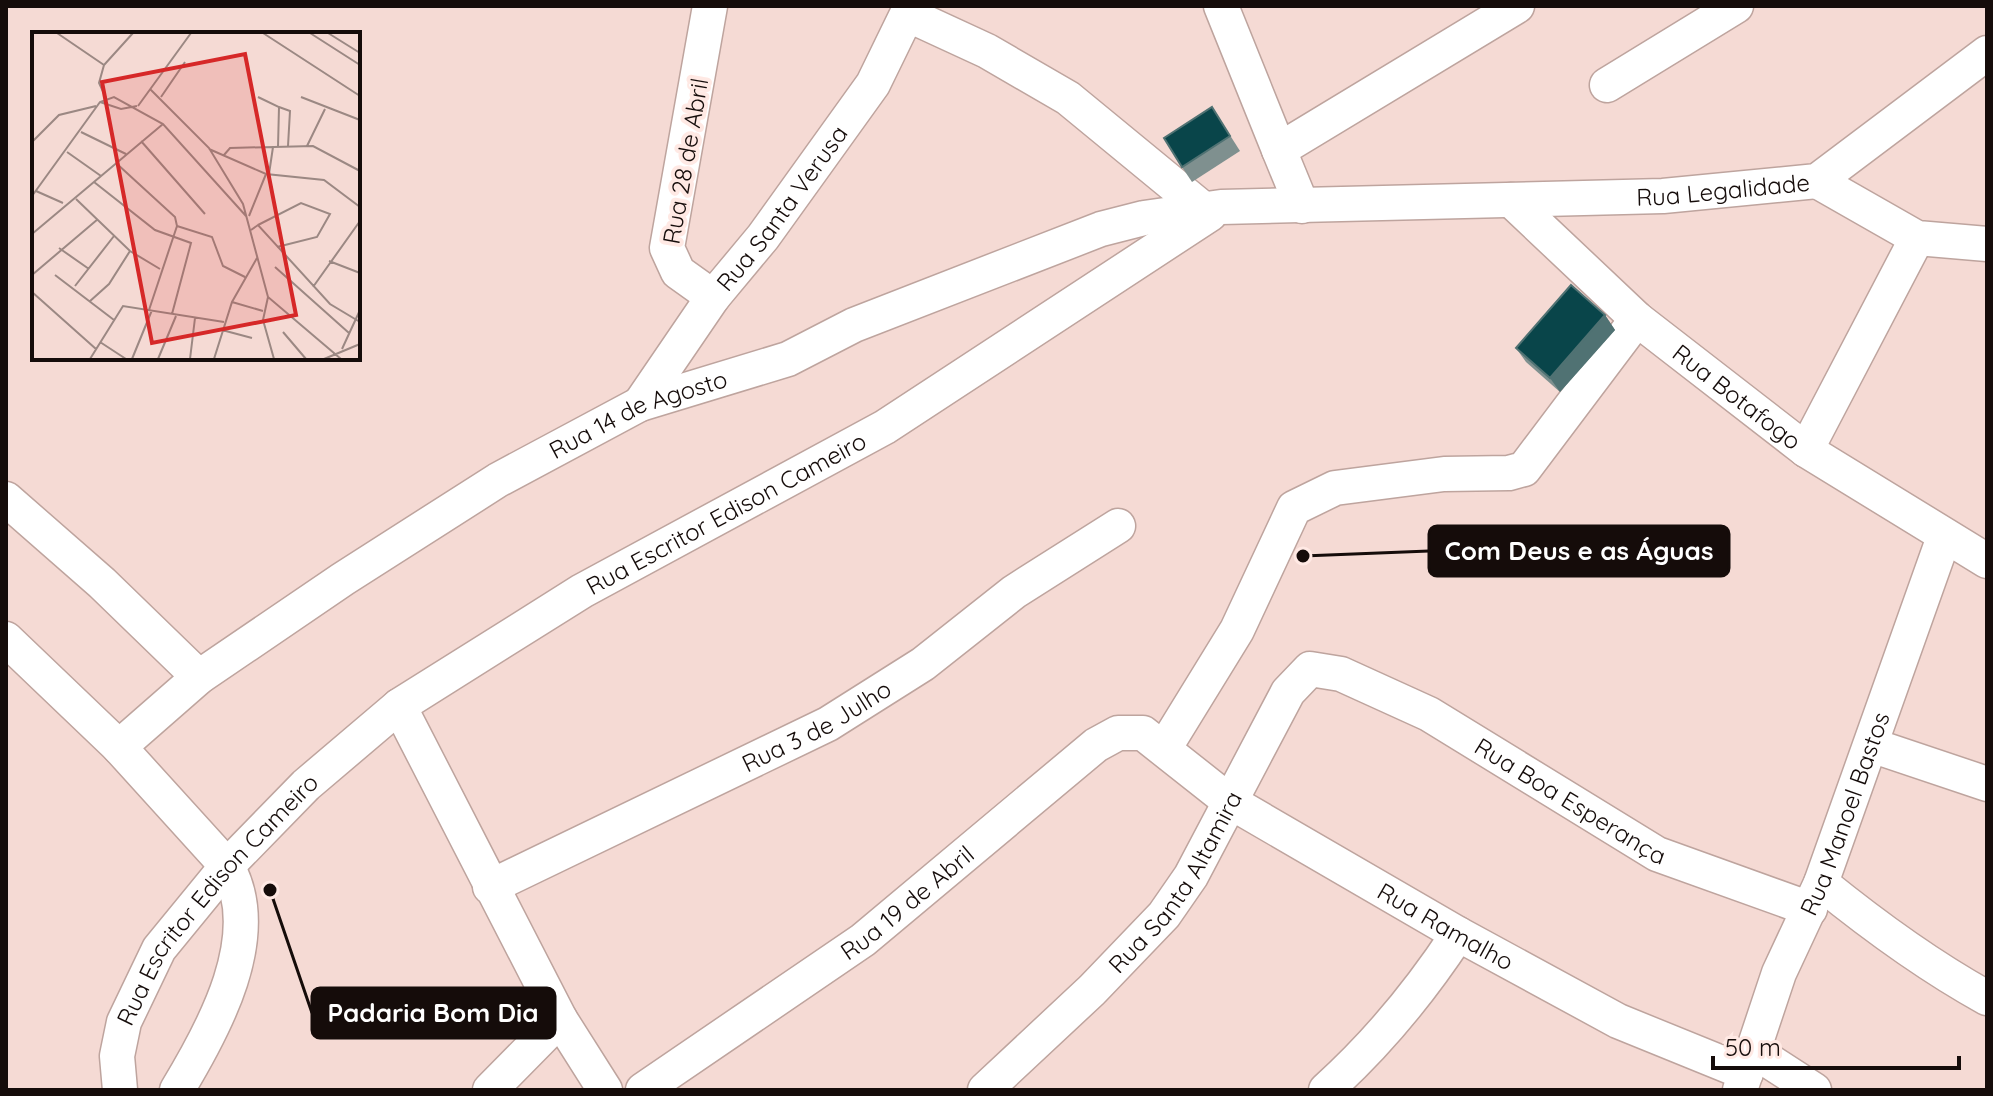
<svg xmlns="http://www.w3.org/2000/svg" width="1993" height="1096" font-family="Quicksand,sans-serif">
  <rect width="100%" height="100%" fill="#f5dad4"/>
  <g fill="none" stroke-linecap="round" stroke-linejoin="round">
    <defs>
      <g id="minor">
        <polyline points="710,6 667,248 678,272 713,297"/>
        <polyline points="1221,6 1279,150"/>
        <polyline points="909,15 987,51 1068,98 1203,209"/>
        <polyline points="1607,85 1736,6"/>
        <polyline points="1817,181 1917,238 1987,244"/>
        <path id="s1" d="M1511 200 1637 319 1806 450 1987 561"/>
        <polyline points="1302,206 1279,150 1517,6"/>
        <path id="s2" d="M640 404 713 297 763 237 873 84 911 6"/>
        <polyline points="1806,450 1917,238"/>
        <polyline points="6,499 102,583 199,677"/>
        <path d="M6 639 119 747 227 866C266 935 214 1029 177 1090"/>
        <polyline points="399,706 560,1019 605,1090"/>
        <polyline points="1871,745 1987,784"/>
        <path id="s3" d="M119 747 199 677 343 579 498 480 640 404 788 359 854 325 1101 229 1144 218 1221 207 1663 196 1817 181 1987 53"/>
        <polyline points="1165,747 1237,630 1294,508 1335,488 1444,474 1509,473 1524,469 1637,319"/>
        <path d="M1821 883C1874 926 1927 965 1987 998"/>
        <path id="s4" d="M490 887 828 724 923 664 1014 592 1118 526"/>
        <polyline points="1752,1050 1814,1090"/>
        <path id="s5" d="M120 1090 117 1056 124 1022 159 949 227 866 306 785 399 706 582 591 885 427 1210 214"/>
        <polyline points="490,1090 560,1019"/>
        <path id="s6" d="M643 1090 863 940 1096 745 1118 733H1143L1229 801 1458 934 1618 1021 1746 1073"/>
        <path id="s7" d="M985 1090 1092 990 1164 915 1191 876 1288 692 1310 669 1341 674 1429 714 1657 854 1810 909"/>
        <path d="M1326 1090C1377 1044 1420 992 1458 934"/>
        <path id="s8" d="M1740 1090 1779 973 1821 883 1944 537"/>
      </g>
    </defs>
    <use href="#minor" stroke="#bea49e" stroke-width="37"/>
    <use href="#minor" stroke="#fff" stroke-width="34"/>
  </g>
  <g fill="#7f908f">
    <polygon points="1212,107 1240,151 1192,182 1182,167"/>
    <polygon points="1605,315 1615,330 1560,392 1526,362 1516,348"/>
  </g>
  <polygon fill="#507273" points="1605,315 1615,330 1560,392 1550,378"/>
  <g fill="#09454a" stroke="#507273" stroke-width="2">
    <polygon points="1212,107 1230,136 1182,167 1164,138"/>
    <polygon points="1571,285 1605,315 1550,378 1516,348"/>
  </g>
  <g text-anchor="middle" dominant-baseline="central" stroke-width="8" stroke-linejoin="round" paint-order="stroke">
    <g font-size="24" fill="#150c0a" stroke="#ffe9e4">
      <text transform="translate(685 161) rotate(-80)">Rua 28 de Abril</text>
      <text stroke="none"><textPath href="#s3" startOffset="1744">Rua Legalidade</textPath></text>
      <text stroke="none"><textPath href="#s2" startOffset="242">Rua Santa Verusa</textPath></text>
      <text stroke="none"><textPath href="#s1" startOffset="300">Rua Botafogo</textPath></text>
      <text stroke="none"><textPath href="#s3" startOffset="620">Rua 14 de Agosto</textPath></text>
      <text stroke="none"><textPath href="#s5" startOffset="872">Rua Escritor Edison Cameiro</textPath></text>
      <text stroke="none"><textPath href="#s4" startOffset="364">Rua 3 de Julho</textPath></text>
      <text stroke="none"><textPath href="#s7" startOffset="832">Rua Boa Esperança</textPath></text>
      <text stroke="none"><textPath href="#s8" startOffset="296">Rua Manoel Bastos</textPath></text>
      <text stroke="none"><textPath href="#s7" startOffset="284">Rua Santa Altamira</textPath></text>
      <text stroke="none"><textPath href="#s6" startOffset="324">Rua 19 de Abril</textPath></text>
      <text stroke="none"><textPath href="#s5" startOffset="224">Rua Escritor Edison Cameiro</textPath></text>
      <text stroke="none"><textPath href="#s6" startOffset="980">Rua Ramalho</textPath></text>
    </g>
  </g>
  <g transform="translate(32 32)">
    <rect width="328" height="328" fill="#f5dad4"/>
    <path fill="none" stroke="#9b8883" stroke-width="2" d="M25 1 72 33M231 1 328 64M278 1 328 33M296 1 328 21M118 57 177 116 211 172 236 265 309 327M129 65 153 30M226 65 247 75 246 115M269 65 328 88M74 66 67 51 72 33 101 1M68 70 89 77 105 74M106 74 159 1M247 75 258 79 256 114M49 100 94 122M109 109 173 182M0 110 27 83 64 74M275 114 293 77M177 117 234 142 292 148 328 175M35 120 69 144M192 123 198 116 281 114 328 139M84 131 143 185 145 194M237 142 241 115M62 150 123 198 159 211 140 282M4 159 31 171M0 164 68 70 82 65 131 92 214 184M44 167 98 219 128 237M217 184 234 142M226 193 269 171 298 182 285 205 245 215M145 194 180 205 191 234 213 245M219 198 226 193 298 272 328 290M0 202 131 92M27 216 57 237M297 229 328 241M243 235 317 301M0 243 66 187M23 243 82 288M43 254 82 204M281 255 328 189M0 260 64 317M236 265 231 288 242 327M57 270 77 252 98 219M200 270 231 279M117 278 145 194M190 298 220 306M251 300 274 327M68 310 94 327M310 317 328 278M58 327 91 274 192 290M100 327 120 278M126 327 144 284M158 327 163 286M182 327 200 270 225 226M292 327 328 312"/>
    <path fill="#d62828" fill-opacity="0.15" stroke="#d62828" stroke-width="4" d="M213 22 264 283 120 311 70 50Z"/>
    <rect width="328" height="328" fill="none" stroke="#150c0a" stroke-width="4"/>
  </g>
  <path fill="none" stroke="#150c0a" stroke-width="3" d="M1303 556L1429 551M270 890L312 1013"/>
  <g fill="#150c0a" stroke="#ffe9e4" stroke-width="3">
    <circle cx="1303" cy="556" r="8"/>
    <circle cx="270" cy="890" r="8"/>
  </g>
  <g fill="#150c0a" stroke="#150c0a" stroke-width="3">
    <rect x="1429" y="526" width="300" height="50" rx="8"/>
    <rect x="312" y="988" width="243" height="50" rx="8"/>
  </g>
  <g font-size="26" text-anchor="middle" font-weight="bold" fill="#fff">
    <text x="1579" y="560">Com Deus e as Águas</text>
    <text x="433" y="1022">Padaria Bom Dia</text>
  </g>
  <rect width="1993" height="1096" fill="none" stroke="#150c0a" stroke-width="16"/>
  <path d="M1713 1056v12h246v-12" fill="none" stroke="#150c0a" stroke-width="4"/>
  <text x="1725" y="1056" font-size="24" fill="#150c0a" stroke="#ffe9e4" stroke-width="6" paint-order="stroke">50 m</text>
</svg>
